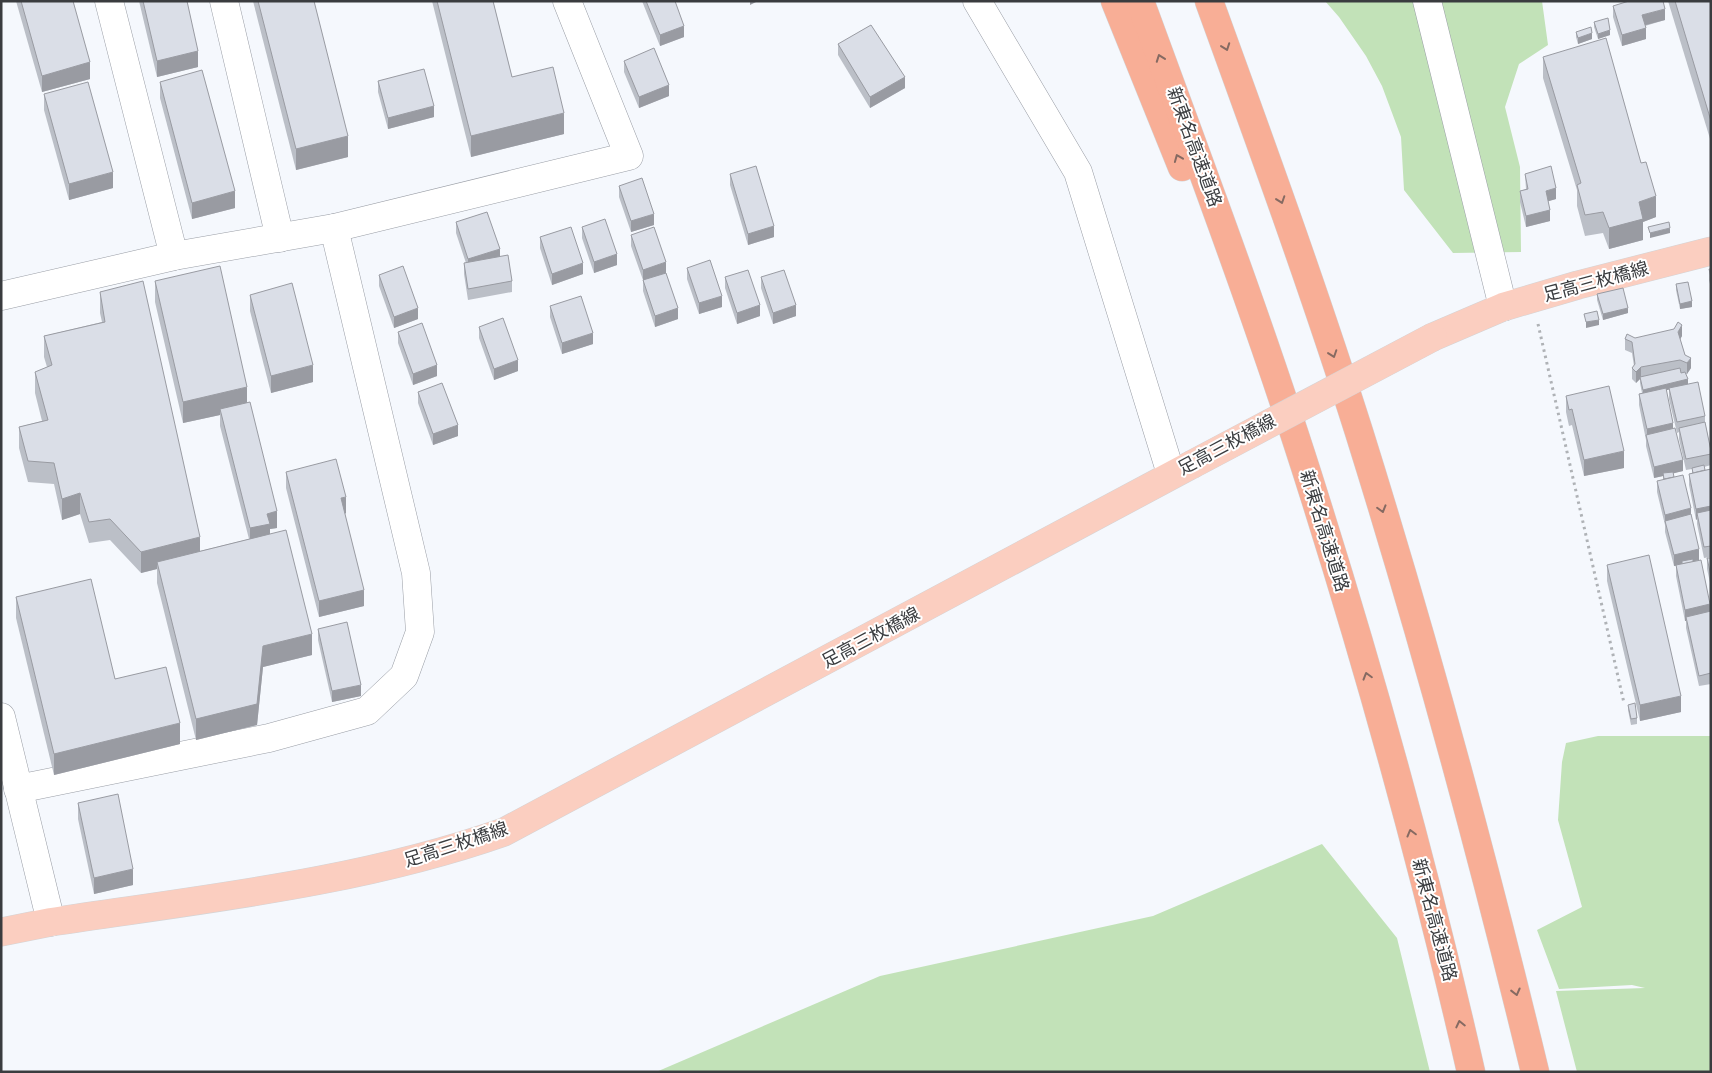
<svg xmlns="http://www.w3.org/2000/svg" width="1712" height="1073" font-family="Spectral,'Noto Sans JP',serif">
  <rect width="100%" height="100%" fill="#f5f8fd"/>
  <g fill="#c2e2b8">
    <polygon points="1325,1 1542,1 1548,45 1519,64 1505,107 1520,167 1521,252 1453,253 1404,190 1401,137 1382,86 1366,56 1339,17"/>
    <polygon points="1598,736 1711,736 1711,1072 1577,1072 1556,991 1645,988 1632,985 1559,989 1537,930 1582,907 1558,820 1562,762 1566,743"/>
    <polygon points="1322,844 1397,938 1430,1072 656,1072 880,976 1153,916"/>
  </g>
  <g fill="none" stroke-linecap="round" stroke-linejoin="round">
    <defs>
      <g id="minor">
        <polyline points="109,1 174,256"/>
        <polyline points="224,1 280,238"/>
        <polyline points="977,1 1078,172 1171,474"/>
        <polyline points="1427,1 1503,307"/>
        <polyline points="1,296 174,256 334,228 629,156 567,1"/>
        <polyline points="1,717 51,922"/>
        <polyline points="18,789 269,738 367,711 404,676 420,632 416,573 334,228"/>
      </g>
      <g id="major">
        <polyline points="1433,337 1503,307 1578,285 1711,251"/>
        <path d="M1 932 51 922C203 899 359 883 504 832L1191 465"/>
      </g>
      <g id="highway">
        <polyline points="1115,1 1182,167"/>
        <path d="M1140 1C1200 165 1262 329 1314 495 1374 685 1427 878 1471 1072"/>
        <path d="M1209 1C1261 144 1313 287 1359 432 1425 643 1483 857 1535 1072"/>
      </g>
    </defs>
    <use href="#minor" stroke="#9a9ea6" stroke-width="29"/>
    <use href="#major" stroke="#d4d4d5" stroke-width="29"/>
    <use href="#highway" stroke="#d4d4d5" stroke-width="29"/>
    <polyline stroke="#afb2b6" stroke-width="3" stroke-dasharray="2.5 4" stroke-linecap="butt" points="1538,324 1624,703"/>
    <use href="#minor" stroke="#fff" stroke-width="28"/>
    <use href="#major" stroke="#fbcec0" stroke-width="28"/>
    <use href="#highway" stroke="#f8ae96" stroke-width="28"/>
    <defs>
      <polyline id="major-bridge" points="1191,465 1433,337"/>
    </defs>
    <use href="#major-bridge" stroke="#d4d4d5" stroke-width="29" stroke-linecap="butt"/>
    <use href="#major-bridge" stroke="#fbcec0" stroke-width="28"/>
  </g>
  <g fill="#bbbfc7">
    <polygon points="16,1 73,1 90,79 42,92"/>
    <polygon points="139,1 187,1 198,67 157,77"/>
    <polygon points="253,1 314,1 348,157 296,170"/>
    <polygon points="432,1 493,1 512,77 564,134 471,157"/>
    <polygon points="642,1 675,1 684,37 660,46"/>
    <polygon points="1668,1 1711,1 1711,142"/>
    <polygon points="1613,6 1665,20 1645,26 1646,39 1622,46 1613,17"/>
    <polygon points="1594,22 1610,35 1598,39 1594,27"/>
    <polygon points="1576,32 1592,39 1578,44 1576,37"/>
    <polygon points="838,44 905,88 870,108 838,55"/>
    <polygon points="1543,57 1656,217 1643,222 1643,240 1609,249 1603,233 1585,236 1577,206 1577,190 1543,78"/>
    <polygon points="624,61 669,96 639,108 624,72"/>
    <polygon points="378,81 434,117 388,129 378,92"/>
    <polygon points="160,82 235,208 192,219 160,98"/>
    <polygon points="44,94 113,188 69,200 44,110"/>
    <polygon points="730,174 774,237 748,245 730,185"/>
    <polygon points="1525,174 1556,199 1548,201 1550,221 1526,227 1520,202 1520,191 1526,189"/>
    <polygon points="619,186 654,225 631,232 619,197"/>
    <polygon points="456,222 500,257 512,281 512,292 468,300 464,274 464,263 466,263 456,233"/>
    <polygon points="582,227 617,265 594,273 582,238"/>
    <polygon points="631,235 666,273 678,319 655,327 643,291 643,280 631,246"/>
    <polygon points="540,237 583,274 552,285 540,248"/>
    <polygon points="687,268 722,307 699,314 687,279"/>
    <polygon points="1709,269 1711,269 1711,288 1709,280"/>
    <polygon points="379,275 418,319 394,328 379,286"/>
    <polygon points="725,277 760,316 737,324 725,288"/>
    <polygon points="761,277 796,316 773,324 761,288"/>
    <polygon points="155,281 247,403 277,528 270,529 270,534 312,655 263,667 257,725 196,740 157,583 157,569 141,573 110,540 89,543 80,514 62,520 54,484 28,482 19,448 19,427 42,421 35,393 35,372 47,367 44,357 44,336 102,322 100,313 100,292 200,551 249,539 220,426 220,415 183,423 155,302"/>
    <polygon points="1676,284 1692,307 1680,309 1676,290"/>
    <polygon points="1597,294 1628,313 1603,320 1597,300"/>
    <polygon points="250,295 313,382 271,393 250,311"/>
    <polygon points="550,306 593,344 562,354 550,317"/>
    <polygon points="479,327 518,371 494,380 479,338"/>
    <polygon points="398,332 437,376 413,385 398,343"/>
    <polygon points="1682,336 1680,339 1685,355 1691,368 1687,374 1686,374 1688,384 1705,416 1705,422 1711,451 1711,465 1704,467 1705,470 1711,469 1711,557 1704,558 1697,524 1697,519 1696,520 1689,485 1689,474 1692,473 1692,469 1686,470 1679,439 1679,432 1677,433 1669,399 1669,389 1666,390 1673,429 1683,471 1673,473 1674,477 1691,517 1699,560 1711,611 1711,684 1699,686 1686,628 1686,621 1685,621 1676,576 1676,566 1674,566 1665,532 1665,525 1657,492 1657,481 1663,480 1663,476 1654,478 1646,446 1646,440 1639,405 1639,394 1642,393 1640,383 1640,379 1636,383 1632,379 1632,368 1634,366 1632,353 1625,350 1625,339 1635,338"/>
    <polygon points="418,392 458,436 433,445 418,403"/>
    <polygon points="1566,396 1624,468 1584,476 1572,425 1569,426 1566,412"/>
    <polygon points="286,472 346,513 345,514 364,606 319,617 286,488"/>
    <polygon points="1707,558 1711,558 1711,587 1707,569"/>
    <polygon points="1607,565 1681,712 1640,721 1607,581"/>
    <polygon points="16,597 115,679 180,744 54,775 16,618"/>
    <polygon points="318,629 361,696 332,702 318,640"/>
    <polygon points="1628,705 1637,718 1637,724 1631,725 1628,710"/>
    <polygon points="78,803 133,885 94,894 78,819"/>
  </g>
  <g fill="#999ba2">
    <polygon points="750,1 758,1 750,5"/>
    <polygon points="1665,9 1665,20 1642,26 1642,15"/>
    <polygon points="684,26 684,37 660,46 660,35"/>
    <polygon points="1646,28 1646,39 1622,46 1622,35"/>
    <polygon points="1610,30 1610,35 1598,39 1598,34"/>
    <polygon points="1592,33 1592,39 1578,44 1578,38"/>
    <polygon points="198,51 198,67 157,77 157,61"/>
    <polygon points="90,62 90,79 42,92 42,76"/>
    <polygon points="905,77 905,88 870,108 870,97"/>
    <polygon points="669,85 669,96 639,108 639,97"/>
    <polygon points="434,106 434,117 388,129 388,118"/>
    <polygon points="564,113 564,134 471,157 471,136"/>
    <polygon points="348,136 348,157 296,170 296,149"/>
    <polygon points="113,172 113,188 69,200 69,184"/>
    <polygon points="1556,188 1556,199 1546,202 1546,191"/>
    <polygon points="235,191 235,208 192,219 192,203"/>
    <polygon points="1656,196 1656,217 1643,222 1643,240 1609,249 1609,228 1639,202"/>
    <polygon points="1550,210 1550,221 1526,227 1526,216"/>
    <polygon points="654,214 654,225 631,232 631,221"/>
    <polygon points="774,226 774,237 748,245 748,234"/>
    <polygon points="1670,228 1670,233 1650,238 1650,233"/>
    <polygon points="500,249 500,260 468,270 468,259"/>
    <polygon points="617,254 617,265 594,273 594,262"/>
    <polygon points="666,262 666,273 643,281 643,270"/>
    <polygon points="583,263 583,274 552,285 552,274"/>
    <polygon points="722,296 722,307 699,314 699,303"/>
    <polygon points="1692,301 1692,307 1680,309 1680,304"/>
    <polygon points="760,305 760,316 737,324 737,313"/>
    <polygon points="796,305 796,316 773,324 773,313"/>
    <polygon points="418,308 418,319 394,328 394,317"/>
    <polygon points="678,308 678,319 655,327 655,316"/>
    <polygon points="1628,308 1628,313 1603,320 1603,314"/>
    <polygon points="1599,320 1599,325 1586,328 1586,322"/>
    <polygon points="1682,325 1682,336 1678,343 1678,332"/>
    <polygon points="593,333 593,344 562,354 562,343"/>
    <polygon points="1691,358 1691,368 1687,374 1687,363"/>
    <polygon points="518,360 518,371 494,380 494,369"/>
    <polygon points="313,365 313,382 271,393 271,376"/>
    <polygon points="437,365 437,376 413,385 413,374"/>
    <polygon points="1641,367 1641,378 1636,383 1636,372"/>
    <polygon points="1688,379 1688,385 1643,396 1643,390"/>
    <polygon points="247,387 247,408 220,409 220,415 183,423 183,402"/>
    <polygon points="1673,423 1673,434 1647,436 1647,429"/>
    <polygon points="458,425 458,436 433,445 433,434"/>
    <polygon points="1624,451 1624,468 1584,476 1584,460"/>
    <polygon points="1683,460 1683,471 1663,476 1663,473 1663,476 1654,478 1654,467"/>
    <polygon points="80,493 80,514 62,520 62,499"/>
    <polygon points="346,497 346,513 341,515 341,498"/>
    <polygon points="1711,506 1711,517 1697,513 1697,519 1696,520 1696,509"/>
    <polygon points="1691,508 1691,519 1665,521 1665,526 1665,515"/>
    <polygon points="277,511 277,528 270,529 270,540 250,545 250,528 267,514"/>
    <polygon points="200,537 200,558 157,562 157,569 141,573 141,552"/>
    <polygon points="1699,549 1699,560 1674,566 1674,555"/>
    <polygon points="364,590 364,606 319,617 319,601"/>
    <polygon points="1710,604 1710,615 1686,617 1686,621 1685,621 1685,610"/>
    <polygon points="312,634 312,655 263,667 257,725 196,740 196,719 263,646"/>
    <polygon points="361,685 361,696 332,702 332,691"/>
    <polygon points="1681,696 1681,712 1640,721 1640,705"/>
    <polygon points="180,723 180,744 54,775 54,754"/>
    <polygon points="133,869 133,885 94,894 94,878"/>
  </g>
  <g fill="#dadee7" stroke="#999ba2">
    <polygon points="21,1 73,1 90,62 42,76"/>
    <polygon points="143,1 187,1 198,51 157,61"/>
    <polygon points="258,1 314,1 348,136 296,149"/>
    <polygon points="437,1 493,1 512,77 553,67 564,113 471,136"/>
    <polygon points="646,1 675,1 684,26 660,35"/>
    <polygon points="1629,1 1663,1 1665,9 1642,15 1646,28 1622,35 1613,6"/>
    <polygon points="1675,1 1711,1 1711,121"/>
    <polygon points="1608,18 1610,30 1598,34 1594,22"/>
    <polygon points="871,25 905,77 870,97 838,44"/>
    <polygon points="1591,27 1592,33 1578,38 1576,32"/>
    <polygon points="1606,38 1641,163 1646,162 1656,196 1639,202 1643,219 1609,228 1603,212 1585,215 1577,185 1581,183 1543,57"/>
    <polygon points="654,48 669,85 639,97 624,61"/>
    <polygon points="424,69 434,106 388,118 378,81"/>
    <polygon points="202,70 235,191 192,203 160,82"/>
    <polygon points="88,82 113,172 69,184 44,94"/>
    <polygon points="756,166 774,226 748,234 730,174"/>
    <polygon points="1551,166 1556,188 1546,191 1550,210 1526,216 1520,191 1528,189 1525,174"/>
    <polygon points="642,178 654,214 631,221 619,186"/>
    <polygon points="487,212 500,249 468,259 456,222"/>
    <polygon points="605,219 617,254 594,262 582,227"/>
    <polygon points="1669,222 1670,228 1650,233 1648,227"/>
    <polygon points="571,227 583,263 552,274 540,237"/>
    <polygon points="654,227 666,262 643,270 631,235"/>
    <polygon points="508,255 512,281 468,289 464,263"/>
    <polygon points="710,260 722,296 699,303 687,268"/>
    <polygon points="220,266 247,387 183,402 155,281"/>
    <polygon points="403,266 418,308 394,317 379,275"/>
    <polygon points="1709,269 1711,269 1711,277"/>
    <polygon points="748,270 760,305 737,313 725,277"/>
    <polygon points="784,270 796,305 773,313 761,277"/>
    <polygon points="666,273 678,308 655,316 643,280"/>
    <polygon points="143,281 200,537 141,552 110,519 89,522 80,493 62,499 54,463 28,461 19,427 48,420 35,372 52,365 44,336 105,322 100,292"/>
    <polygon points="1688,282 1692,301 1680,304 1676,284"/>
    <polygon points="292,283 313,365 271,376 250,295"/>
    <polygon points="1623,288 1628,308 1603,314 1597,294"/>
    <polygon points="581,296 593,333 562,343 550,306"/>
    <polygon points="1597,311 1599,320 1586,322 1584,314"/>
    <polygon points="503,318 518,360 494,369 479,327"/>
    <polygon points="1678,322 1682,325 1678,332 1685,355 1691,358 1687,363 1680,360 1641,367 1636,372 1632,368 1635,364 1632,342 1625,339 1627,334 1635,338 1674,329"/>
    <polygon points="422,323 437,365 413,374 398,332"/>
    <polygon points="1680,368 1681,373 1685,372 1688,379 1643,390 1640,377"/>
    <polygon points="1698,382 1705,416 1677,422 1669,388"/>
    <polygon points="442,383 458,425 433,434 418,392"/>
    <polygon points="1609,386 1624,451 1584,460 1572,409 1569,410 1566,396"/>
    <polygon points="1666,388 1673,423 1647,429 1639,394"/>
    <polygon points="250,402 277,511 267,514 270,524 250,528 220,409"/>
    <polygon points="1705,422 1711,451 1711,454 1686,459 1679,428"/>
    <polygon points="1675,428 1683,460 1654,467 1646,435"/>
    <polygon points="336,459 346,497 341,498 364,590 319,601 286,472"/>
    <polygon points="1704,465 1705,470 1693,473 1692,468"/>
    <polygon points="1711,469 1711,506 1696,509 1689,474"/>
    <polygon points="1673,472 1674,477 1664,479 1663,473"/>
    <polygon points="1683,475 1691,508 1665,515 1657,481"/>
    <polygon points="1711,510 1711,546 1704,547 1697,513"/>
    <polygon points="1691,514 1699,549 1674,555 1665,521"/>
    <polygon points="286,530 312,634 263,646 257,704 196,719 157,562"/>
    <polygon points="1649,555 1681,696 1640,705 1607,565"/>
    <polygon points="1707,558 1711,558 1711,576"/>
    <polygon points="1693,559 1693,562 1682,564 1682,561"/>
    <polygon points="1701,560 1710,604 1685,610 1676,565"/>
    <polygon points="91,579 115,679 166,667 180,723 54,754 16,597"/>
    <polygon points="1711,611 1711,673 1699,676 1686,617"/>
    <polygon points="347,622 361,685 332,691 318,629"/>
    <polygon points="1635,703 1637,718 1631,719 1628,705"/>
    <polygon points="118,794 133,869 94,878 78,803"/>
  </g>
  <defs><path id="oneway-chevron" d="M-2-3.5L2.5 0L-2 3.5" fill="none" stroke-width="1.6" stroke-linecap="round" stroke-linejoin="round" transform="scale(1.25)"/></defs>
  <g stroke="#866a62">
    <use href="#oneway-chevron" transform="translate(1226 47) rotate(70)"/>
    <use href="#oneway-chevron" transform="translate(1160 58) rotate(-110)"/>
    <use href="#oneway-chevron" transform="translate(1178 158) rotate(-112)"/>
    <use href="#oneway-chevron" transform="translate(1281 200) rotate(71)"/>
    <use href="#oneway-chevron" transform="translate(1333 354) rotate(71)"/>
    <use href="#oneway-chevron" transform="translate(1382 509) rotate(74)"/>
    <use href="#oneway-chevron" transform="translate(1367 676) rotate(-106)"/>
    <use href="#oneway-chevron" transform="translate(1411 833) rotate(-105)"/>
    <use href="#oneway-chevron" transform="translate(1516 992) rotate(76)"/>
    <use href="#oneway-chevron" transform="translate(1460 1024) rotate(-103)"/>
  </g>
  <g text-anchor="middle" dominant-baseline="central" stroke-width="4" stroke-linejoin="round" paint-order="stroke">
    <g font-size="18" fill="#3a3c3f" stroke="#fff">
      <text transform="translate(1194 147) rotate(70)">新東名高速道路</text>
      <text transform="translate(1596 282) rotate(-15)">足高三枚橋線</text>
      <text transform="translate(1227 445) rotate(-28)">足高三枚橋線</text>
      <text transform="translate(1324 531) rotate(73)">新東名高速道路</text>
      <text transform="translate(871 638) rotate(-28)">足高三枚橋線</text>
      <text transform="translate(456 845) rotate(-18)">足高三枚橋線</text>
      <text transform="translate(1434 920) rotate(75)">新東名高速道路</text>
    </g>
  </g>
  <rect width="1712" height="1073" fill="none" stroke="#3a3c3f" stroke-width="5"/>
</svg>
